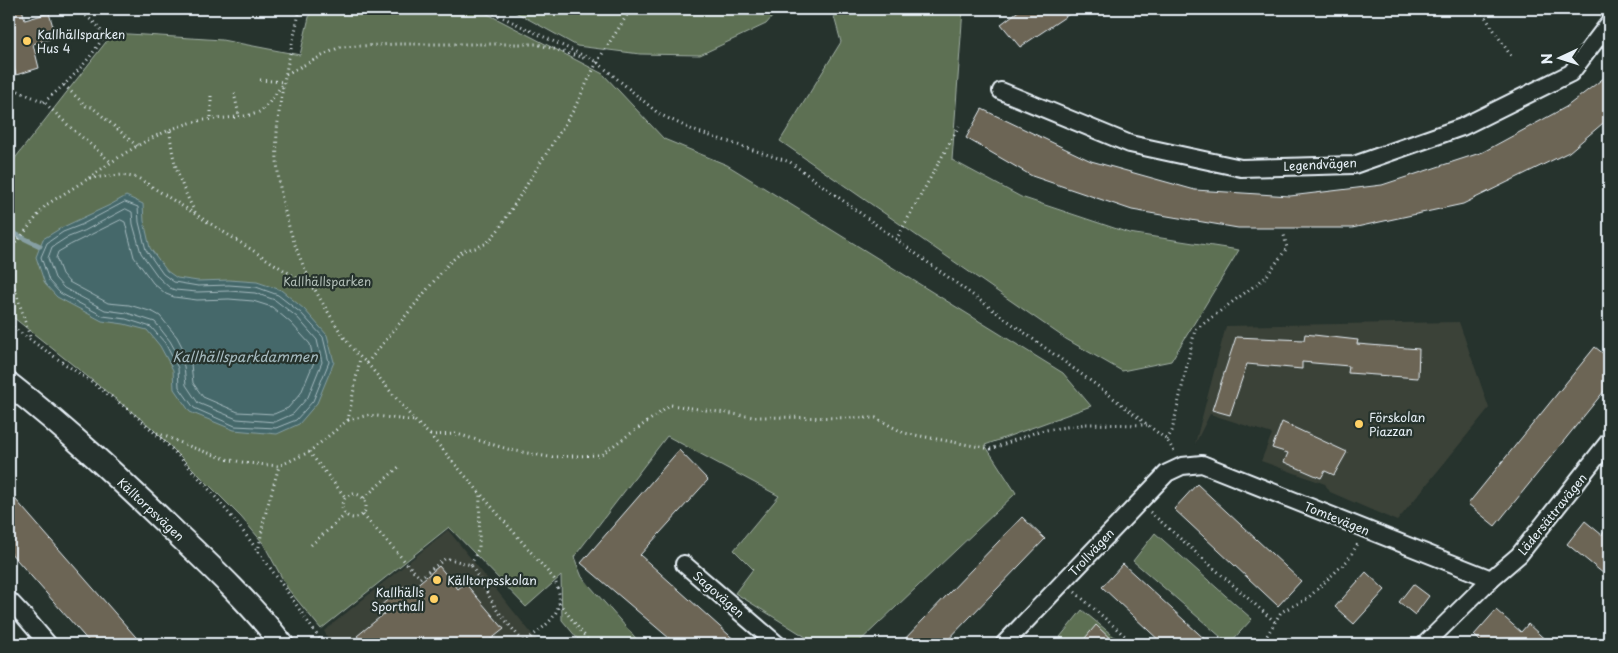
<svg xmlns="http://www.w3.org/2000/svg" width="1618" height="653" font-family="'Playpen Sans',sans-serif">
  <rect width="100%" height="100%" fill="#26332d"/>
  <filter id="ink" filterUnits="userSpaceOnUse"><feTurbulence type="fractalNoise" baseFrequency=".02" numOctaves="2"/><feDisplacementMap in="SourceGraphic" scale="10" xChannelSelector="R" yChannelSelector="G"/><feConvolveMatrix kernelMatrix="1 2 1 2 8 2 1 2 1" color-interpolation-filters="sRGB"/></filter>
  <g filter="url(#ink)">
    <g fill="#3b4239">
      <polygon points="1459,322 1489,408 1397,521 1330,492 1325,484 1261,461 1272,434 1210,414 1195,444 1226,326"/>
      <polygon points="448,530 540,644 331,644 324,631"/>
    </g>
    <g fill="#5d7053" stroke="#a2b0a6">
      <polygon points="311,9 478,9 603,74 664,139 727,165 1063,373 1091,406 985,445 1016,493 857,644 817,644 735,593 753,569 734,550 779,496 667,436 574,557 582,577 641,644 582,644 562,620 561,576 526,607 449,527 321,629 288,589 263,543 241,517 152,428 9,314 9,166 113,33 222,40 300,55"/>
      <polygon points="510,9 779,9 766,24 700,55 640,54 577,46"/>
      <polygon points="832,9 963,9 952,160 1021,197 1129,233 1239,250 1171,361 1122,371 1066,339 780,141 841,42"/>
      <polygon points="1155,533 1252,619 1229,644 1133,561"/>
      <polygon points="1082,610 1123,644 1069,644 1060,637"/>
    </g>
    <polygon fill="#44686a" stroke="#869fa3" points="126,196 143,204 144,221 150,248 167,271 177,278 198,281 229,280 257,282 281,290 304,309 327,335 334,362 317,403 299,424 277,434 234,430 190,412 174,389 173,370 160,346 147,330 124,324 102,321 57,297 45,284 36,257 43,239 61,228 110,205"/>
    <g fill="none" stroke-linecap="round" stroke-linejoin="round">
      <g stroke="#a6babf" stroke-width="1">
        <polygon points="125,202 138,207 139,222 146,250 163,274 174,282 198,286 229,285 256,287 278,295 301,313 323,337 329,362 313,401 296,420 276,428 235,426 194,408 179,387 178,368 165,343 151,327 126,319 103,316 60,293 49,281 41,257 47,243 63,232 81,225"/>
        <polygon points="126,209 132,212 133,224 141,253 159,278 170,288 175,290 197,292 229,291 255,293 275,300 297,317 317,340 322,362 308,397 293,414 275,422 237,419 198,403 186,385 184,366 170,341 155,322 127,313 105,310 64,288 55,278 48,258 52,247 66,238 84,231"/>
        <polygon points="121,220 125,222 134,257 153,283 166,294 174,297 197,300 229,299 253,301 272,307 291,323 310,344 314,362 301,393 288,408 274,414 238,412 203,397 193,383 191,364 177,337 160,316 153,312 129,305 108,303 69,282 62,274 56,258 58,252 70,245"/>
      </g>
      <polyline stroke="#869fa3" stroke-width="5" points="9,231 40,246"/>
    </g>
    <g fill="#6c6554" stroke="#e8f1f8">
      <polygon points="9,9 22,9 25,20 49,13 56,37 33,44 39,68 16,75 9,49"/>
      <polygon points="1021,9 1077,9 1020,47 1001,24"/>
      <polygon points="1609,74 1609,118 1569,152 1463,204 1352,228 1238,228 1132,210 1032,176 966,138 982,109 1091,161 1195,190 1290,196 1382,185 1483,152 1566,107"/>
      <polygon points="1305,334 1358,340 1357,344 1419,349 1418,378 1348,373 1349,366 1302,362 1302,369 1247,364 1230,415 1212,410 1236,337 1304,340"/>
      <polygon points="1595,347 1609,358 1609,385 1495,526 1468,504"/>
      <polygon points="1282,422 1347,452 1334,475 1325,471 1321,478 1284,462 1288,453 1272,448"/>
      <polygon points="679,450 708,480 640,555 739,644 676,644 581,563"/>
      <polygon points="1197,484 1301,581 1278,606 1174,509"/>
      <polygon points="9,492 142,644 91,644 9,551"/>
      <polygon points="1022,517 1045,539 944,644 900,644"/>
      <polygon points="1585,521 1602,535 1609,525 1609,578 1567,544"/>
      <polygon points="1123,564 1210,644 1163,644 1102,587"/>
      <polygon points="439,566 458,589 465,583 504,629 485,644 364,644 357,636 385,613 380,606 404,586 408,592"/>
      <polygon points="1366,572 1385,590 1354,624 1335,607"/>
      <polygon points="1413,584 1429,596 1415,615 1399,602"/>
      <polygon points="1496,610 1521,632 1528,624 1550,644 1483,644 1474,635"/>
      <polygon points="1096,625 1116,644 1080,644"/>
    </g>
    <g fill="none" stroke-linecap="round" stroke-linejoin="round">
      <defs>
        <g id="street">
          <polyline points="1001,91 1130,144 1241,168 1354,165 1462,127 1571,73 1609,23"/>
          <polyline points="684,564 777,644"/>
          <polyline points="9,600 25,617 48,644"/>
          <polyline points="1004,644 1167,473 1182,466 1202,464 1491,579"/>
          <polyline points="1425,644 1491,579 1519,555 1609,441"/>
        </g>
        <path id="secondary" d="M9 384C68 430 123 482 177 534 214 569 251 604 282 644"/>
      </defs>
      <use href="#street" stroke="#e8f1f8" stroke-width="20"/>
      <use href="#secondary" stroke="#e8f1f8" stroke-width="26"/>
      <g stroke="#e8f1f8" stroke-width="3" stroke-dasharray="1 4" stroke-linecap="butt">
        <path d="M300 9C292 46 282 83 278 121 271 182 291 250 322 302 335 323 348 348 367 363L415 421 430 435 554 579C570 611 547 625 524 642"/>
        <polyline points="485,9 597,62 659,114 695,131 790,162 1103,390 1167,440 1175,453"/>
        <polyline points="1480,9 1511,56"/>
        <polyline points="286,74 340,47 397,44 537,44 587,59"/>
        <polyline points="260,80 283,82"/>
        <polyline points="64,85 86,106 92,107 137,146"/>
        <polyline points="9,87 44,102 70,127 111,162"/>
        <polyline points="234,93 239,115"/>
        <polyline points="211,96 211,119"/>
        <path d="M44 102C66 84 87 64 102 39L100 28 84 14 80 9"/>
        <path d="M170 131C172 164 181 185 196 214"/>
        <path d="M89 178C122 154 158 130 198 121 212 118 249 118 259 112 269 106 277 91 284 82"/>
        <polyline points="896,240 959,126"/>
        <polyline points="12,248 12,280 31,340"/>
        <polyline points="9,250 12,248 46,205 89,178 122,175 138,178 314,289"/>
        <path d="M9 324C57 361 111 391 155 433 220 493 274 572 323 644"/>
        <polyline points="367,363 448,264 464,250 475,248 487,243 499,229 573,111 597,62 631,9"/>
        <polyline points="348,420 369,415 415,421"/>
        <polyline points="157,433 194,448 226,459 247,463 279,466 309,452 348,420 360,358"/>
        <polyline points="430,435 457,434 511,450 549,457 600,455 671,405 753,417 876,418 904,433 991,449 1039,431 1086,424 1147,425"/>
        <polyline points="1167,440 1172,431 1195,330 1266,277 1287,248 1284,235"/>
        <polyline points="309,452 346,498"/>
        <circle cx="354" cy="506" r="12"/>
        <polyline points="364,498 400,466"/>
        <polyline points="1150,512 1275,622"/>
        <polyline points="363,515 420,578 446,558 471,565 497,610 525,644"/>
        <polyline points="311,545 345,515"/>
        <polyline points="258,552 264,519 279,466"/>
        <polyline points="471,565 479,547 480,493"/>
        <polyline points="1075,592 1134,644"/>
        <polyline points="559,603 591,644"/>
        <polyline points="1262,644 1281,612 1307,599 1347,561 1359,542"/>
      </g>
      <use href="#street" stroke="#26332d" stroke-width="16"/>
      <use href="#secondary" stroke="#26332d" stroke-width="22"/>
    </g>
  </g>
  <g fill="#ffd166" stroke="#26332d" stroke-width="2">
    <circle cx="27" cy="41" r="5"/>
    <circle cx="1359" cy="424" r="5"/>
    <circle cx="437" cy="580" r="5"/>
    <circle cx="434" cy="599" r="5"/>
  </g>
  <g text-anchor="middle" dominant-baseline="central" stroke-width="4.5" stroke-linejoin="round" paint-order="stroke">
    <g font-size="12" fill="#e8f1f8" stroke="#26332d" text-anchor="start">
      <text x="37" y="34">Kallhällsparken<tspan x="37" dy="14">Hus 4</tspan></text>
      <text x="1369" y="417">Förskolan<tspan x="1369" dy="14">Piazzan</tspan></text>
      <text x="447" y="580">Källtorpsskolan</text>
      <text x="424" y="592" text-anchor="end">Kallhälls<tspan x="424" dy="14">Sporthall</tspan></text>
    </g>
    <g font-size="12" fill="#e8f1f8" stroke="#26332d">
      <text transform="translate(1320 164) rotate(-3)">Legendvägen</text>
      <text transform="translate(151 509) rotate(43)">Källtorpsvägen</text>
      <text transform="translate(1552 514) rotate(-51)">Lädersättravägen</text>
      <text transform="translate(1337 518) rotate(22)">Tomtevägen</text>
      <text transform="translate(1091 552) rotate(-47)">Trollvägen</text>
      <text transform="translate(719 594) rotate(41)">Sagovägen</text>
    </g>
    <g font-size="12" fill="#b0bdb6" stroke="#26332d">
      <text x="327" y="281">Kallhällsparken</text>
    </g>
    <g font-size="14" font-style="italic" fill="#a6babf" stroke="#26332d">
      <text x="245" y="356">Kallhällsparkdammen</text>
    </g>
  </g>
  <rect width="1618" height="653" fill="none" stroke="#26332d" stroke-width="30"/>
  <rect x="15" y="15" width="1588" height="623" fill="none" stroke="#e8f1f8" stroke-width="2" filter="url(#ink)"/>
  <g transform="translate(1560 58) rotate(266)" stroke="#26332d" stroke-width="4" paint-order="stroke">
  <path d="M0-4L9 19L0 12L-9 19Z" fill="#e8f1f8"/>
  <text y="-8" font-size="14" font-weight="bold" text-anchor="middle" fill="#e8f1f8">N</text>
  </g>
</svg>
